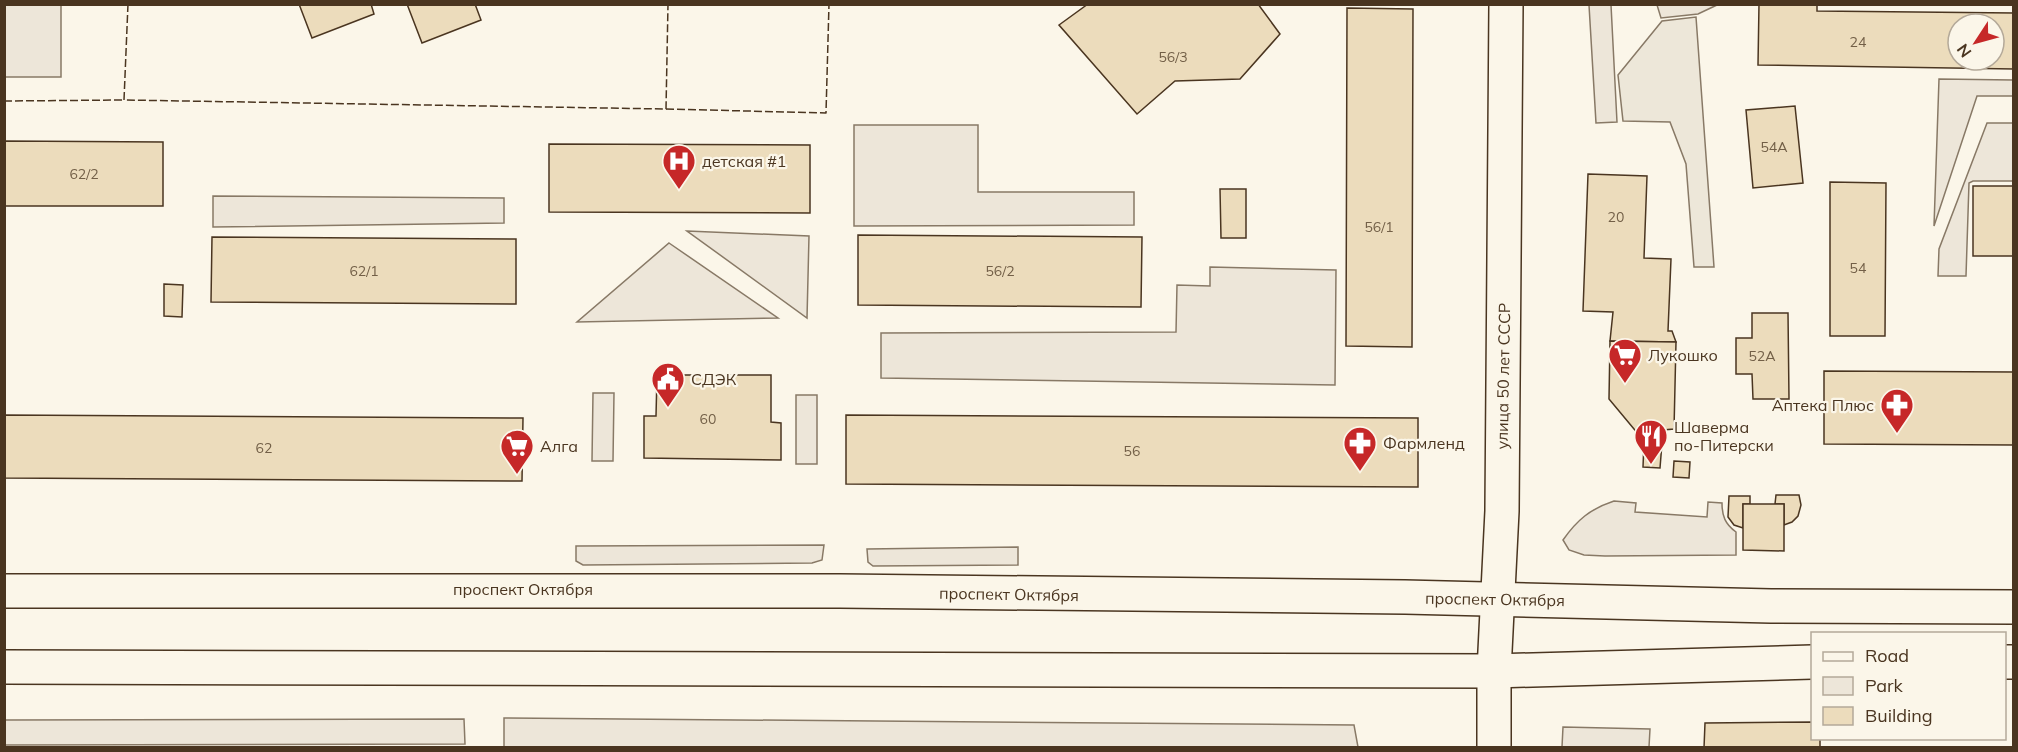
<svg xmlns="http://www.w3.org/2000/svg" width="2018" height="752" font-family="Mulish,sans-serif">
  <rect width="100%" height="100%" fill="#fbf6e9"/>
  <g fill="#ede6d9" stroke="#887966" stroke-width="1.5">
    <polygon points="5,4 61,5 61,77 5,77"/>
    <polygon points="1589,5 1611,5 1617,122 1596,123"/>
    <polygon points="1657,5 1657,4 1717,5 1698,14 1661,18"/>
    <polygon points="1939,79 2013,80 2014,96 1977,96 1934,226"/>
    <polygon points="1987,123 2013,123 2013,181 1973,181 1969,183 1966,276 1938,276 1939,249"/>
    <polygon points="854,125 978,125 978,192 1134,192 1134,225 854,226"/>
    <polygon points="213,196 504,198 504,223 213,227"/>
    <polygon points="687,231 809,236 807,318"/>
    <polygon points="669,243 778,318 577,322"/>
    <polygon points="1210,267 1336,270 1335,385 881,378 881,333 1176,332 1177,285 1210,286"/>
    <polygon points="593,393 614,393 613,461 592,461"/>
    <rect x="796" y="395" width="21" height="69"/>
    <path d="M1614 501 1636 503 1635 512 1707 517 1708 502 1722 503C1722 516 1725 524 1736 532V555L1605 556 1584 555 1569 550 1563 540C1577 520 1590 509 1614 501Z"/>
    <polygon points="824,545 822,560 812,563 583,565 576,561 576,546"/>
    <polygon points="1018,547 1018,565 873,566 868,562 867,549"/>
    <polygon points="504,718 1354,725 1358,747 504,748"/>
    <polygon points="464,719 465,744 5,745 5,720"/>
    <polygon points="1563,727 1650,729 1649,747 1562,747"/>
  </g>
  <polygon fill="#ede7d9" stroke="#887966" stroke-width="1.5" points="1696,17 1714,267 1694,267 1686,164 1670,122 1623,121 1618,75 1662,21"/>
  <g fill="#ecdcbc" stroke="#4a3520" stroke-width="1.5" fill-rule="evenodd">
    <polygon points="299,4 371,4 374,14 312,38"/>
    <polygon points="407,4 475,4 481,20 422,43"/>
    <polygon points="1088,4 1258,4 1280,34 1240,79 1175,81 1137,114 1059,25"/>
    <path d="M1759 4H1817V11L2014 13V69L1758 65ZM1958 24H1994V60H1958Z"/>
    <polygon points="1347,8 1413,9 1412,347 1346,346"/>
    <polygon points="1795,106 1803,183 1753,188 1746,110"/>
    <polygon points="4,141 163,142 163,206 4,206"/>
    <polygon points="549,144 810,145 810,213 549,212"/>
    <polygon points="1588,174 1647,176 1644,258 1671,259 1668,331 1672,331 1676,342 1610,341 1613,312 1583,311"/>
    <polygon points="1830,182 1886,183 1885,336 1830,336"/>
    <rect x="1973" y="186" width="41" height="70"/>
    <polygon points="1220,189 1246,189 1246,238 1221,238"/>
    <polygon points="858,235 1142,237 1141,307 858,305"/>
    <polygon points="212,237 516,239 516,304 211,302"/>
    <polygon points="164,284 183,285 182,317 164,316"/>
    <polygon points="1752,313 1788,313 1789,399 1753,399 1752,374 1736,374 1736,338 1752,338"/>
    <polygon points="1610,341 1676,342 1674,429 1663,430 1663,436 1639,435 1609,399"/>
    <polygon points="1824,371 2014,372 2014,445 1824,444"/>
    <polygon points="657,375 771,375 771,422 781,423 781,460 644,458 644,416 656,416"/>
    <polygon points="4,415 523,418 522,481 4,478"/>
    <polygon points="846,415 1418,418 1418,487 846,484"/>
    <polygon points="1644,442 1662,443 1660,468 1643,467"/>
    <polygon points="1674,461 1690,462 1689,478 1673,477"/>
    <polygon points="1776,495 1799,495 1801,505 1798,516 1792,522 1784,525 1784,504 1775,504"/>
    <polygon points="1729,496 1750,496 1750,504 1743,504 1743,528 1734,525 1728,517"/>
    <polygon points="1743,504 1784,504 1784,551 1743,550"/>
    <polygon points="1812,722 1812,738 1820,738 1820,748 1704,748 1705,723"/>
  </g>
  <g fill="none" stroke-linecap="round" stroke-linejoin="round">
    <defs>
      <polyline id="secondary" points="1494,748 1494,671 1502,511 1506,4"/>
      <g id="primary">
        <polyline points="4,591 840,591 1405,597 1771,606 2014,607"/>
        <polyline points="2004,662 2014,662"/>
        <polyline points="4,667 1494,671 1812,662"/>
      </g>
    </defs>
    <use href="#secondary" stroke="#4a3520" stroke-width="36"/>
    <use href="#primary" stroke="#4a3520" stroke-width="36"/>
    <use href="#secondary" stroke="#fbf6e9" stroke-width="33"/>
    <use href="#primary" stroke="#fbf6e9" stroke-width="33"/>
    <g stroke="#4a3520" stroke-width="1.5" stroke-dasharray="8 3" stroke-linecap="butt">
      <polyline points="128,4 124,100 666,109 668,4"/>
      <polyline points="4,101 124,100"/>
      <polyline points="666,109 826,113 829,4"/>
    </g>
  </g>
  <defs>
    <symbol id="hospital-pin" viewBox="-11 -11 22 30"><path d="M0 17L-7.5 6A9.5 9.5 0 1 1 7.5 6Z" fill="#c62828" stroke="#fbf6e9"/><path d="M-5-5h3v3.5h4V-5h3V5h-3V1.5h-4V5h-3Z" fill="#fff"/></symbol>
    <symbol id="supermarket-pin" viewBox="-11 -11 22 30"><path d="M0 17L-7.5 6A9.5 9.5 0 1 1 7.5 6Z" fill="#c62828" stroke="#fbf6e9"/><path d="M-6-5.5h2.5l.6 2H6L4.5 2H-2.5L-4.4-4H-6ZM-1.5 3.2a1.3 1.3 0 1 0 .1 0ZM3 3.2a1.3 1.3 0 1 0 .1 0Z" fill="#fff"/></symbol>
    <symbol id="civic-pin" viewBox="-11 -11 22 30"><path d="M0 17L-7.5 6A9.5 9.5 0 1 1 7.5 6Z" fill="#c62828" stroke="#fbf6e9"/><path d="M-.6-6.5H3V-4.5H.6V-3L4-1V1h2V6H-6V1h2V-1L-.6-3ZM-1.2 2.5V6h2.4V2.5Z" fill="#fff"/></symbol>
    <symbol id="pharmacy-pin" viewBox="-11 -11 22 30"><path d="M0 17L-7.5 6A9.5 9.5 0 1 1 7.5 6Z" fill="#c62828" stroke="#fbf6e9"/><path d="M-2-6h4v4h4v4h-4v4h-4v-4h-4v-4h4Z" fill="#fff"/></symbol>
    <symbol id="restaurant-pin" viewBox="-11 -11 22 30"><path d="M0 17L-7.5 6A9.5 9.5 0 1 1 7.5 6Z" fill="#c62828" stroke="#fbf6e9"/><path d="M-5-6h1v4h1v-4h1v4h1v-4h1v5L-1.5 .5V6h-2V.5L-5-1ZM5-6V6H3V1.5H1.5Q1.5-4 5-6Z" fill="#fff"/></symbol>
  </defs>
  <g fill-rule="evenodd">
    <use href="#hospital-pin" x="660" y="142" width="38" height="52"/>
    <use href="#supermarket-pin" x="1606" y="336" width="38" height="52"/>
    <use href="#civic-pin" x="649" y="360" width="38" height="52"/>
    <use href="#pharmacy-pin" x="1878" y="386" width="38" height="52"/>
    <use href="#restaurant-pin" x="1632" y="417" width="38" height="52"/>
    <use href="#pharmacy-pin" x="1341" y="424" width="38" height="52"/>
    <use href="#supermarket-pin" x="498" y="427" width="38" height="52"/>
  </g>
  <g text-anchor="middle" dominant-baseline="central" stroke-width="4.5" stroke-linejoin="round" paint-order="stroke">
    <g font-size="14" fill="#725f47">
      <text x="1858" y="42">24</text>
      <text x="1173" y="57">56/3</text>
      <text x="1774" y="147">54А</text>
      <text x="84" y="174">62/2</text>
      <text x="1616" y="217">20</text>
      <text x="1379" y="227">56/1</text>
      <text x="1858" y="268">54</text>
      <text x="364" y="271">62/1</text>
      <text x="1000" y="271">56/2</text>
      <text x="1762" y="356">52А</text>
      <text x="708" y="419">60</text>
      <text x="264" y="448">62</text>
      <text x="1132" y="451">56</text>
    </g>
    <g font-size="16" fill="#4a3520" stroke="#fbf6e9" text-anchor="start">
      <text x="702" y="161">детская #1</text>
      <text x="1648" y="355">Лукошко</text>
      <text x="691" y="379">СДЭК</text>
      <text x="1874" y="405" text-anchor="end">Аптека Плюс</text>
      <text x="1674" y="427">Шаверма<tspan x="1674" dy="18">по-Питерски</tspan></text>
      <text x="1383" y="443">Фармленд</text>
      <text x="540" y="446">Алга</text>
    </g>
    <g font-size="16" fill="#4a3520" stroke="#fbf6e9">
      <text transform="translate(1503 376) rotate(-89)">улица 50 лет СССР</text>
      <text x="523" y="589">проспект Октября</text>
      <text transform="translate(1009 594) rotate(1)">проспект Октября</text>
      <text transform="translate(1495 599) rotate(1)">проспект Октября</text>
    </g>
  </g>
  <rect width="2018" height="752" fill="none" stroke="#4a3520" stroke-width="12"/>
  <rect x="1811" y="632" width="195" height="108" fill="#fbf6e9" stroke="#b4a999" stroke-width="1.5"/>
  <rect x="1823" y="652" width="30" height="9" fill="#fbf6e9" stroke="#b4a999" stroke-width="1.5"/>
  <text x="1865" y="662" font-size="18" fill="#4a3520">Road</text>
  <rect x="1823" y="677" width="30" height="18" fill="#ede6d9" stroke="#b4a999" stroke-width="1.5"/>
  <text x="1865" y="692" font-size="18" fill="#4a3520">Park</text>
  <rect x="1823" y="707" width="30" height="18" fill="#ecdcbc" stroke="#b4a999" stroke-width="1.5"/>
  <text x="1865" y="722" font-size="18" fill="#4a3520">Building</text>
  <g transform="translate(1976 42) rotate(234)"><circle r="28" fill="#fbf6e9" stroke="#b4a999" stroke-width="1.5"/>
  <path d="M0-4.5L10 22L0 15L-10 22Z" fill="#c62828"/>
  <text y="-9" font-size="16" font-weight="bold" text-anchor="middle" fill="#4a3520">N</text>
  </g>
</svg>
